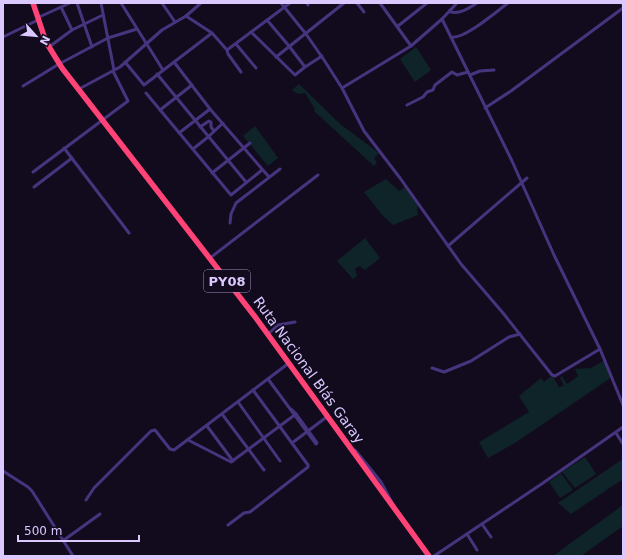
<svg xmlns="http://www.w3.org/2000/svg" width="626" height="559" font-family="'DejaVu Sans',sans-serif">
  <rect width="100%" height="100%" fill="#120b1e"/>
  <g fill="#0e2428">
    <polygon points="416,47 431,70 415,82 400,59"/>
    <polygon points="299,84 340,124 379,153 374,158 377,163 374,166 314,111 315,109 305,93 298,94 292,90"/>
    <polygon points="255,126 278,158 268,166 243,136"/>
    <polygon points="386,179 399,191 405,187 417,204 418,215 393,225 383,216 364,192"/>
    <polygon points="365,238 380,258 365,270 359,266 355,269 357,276 353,279 337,261"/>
    <polygon points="605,360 612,377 515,443 488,458 479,442 529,412 519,396 541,378 544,382 550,377 553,377 559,387 564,386 560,378 562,376 567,384 578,376 575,369 591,368"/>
    <polygon points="585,457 596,474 575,488 562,472"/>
    <polygon points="623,459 623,479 571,514 558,503"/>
    <polygon points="561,473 573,490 560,498 549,482"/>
    <polygon points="623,505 623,526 581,556 553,556"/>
  </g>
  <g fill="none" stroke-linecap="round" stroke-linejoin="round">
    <g stroke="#47347f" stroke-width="3">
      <polyline points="77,3 92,47"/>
      <polyline points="101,3 114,70"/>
      <polyline points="121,3 163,70"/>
      <polyline points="162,3 175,22"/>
      <polyline points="281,3 306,34 324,60 342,88 364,131 400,178 461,264 503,313 552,375 555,376 600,349"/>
      <polyline points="307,3 308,5"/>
      <polyline points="357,3 364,12"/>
      <polyline points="380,3 411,46"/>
      <polyline points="622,3 623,5"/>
      <polyline points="61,7 72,30"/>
      <path d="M450 10 451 12C461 14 469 8 477 3"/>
      <polyline points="186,16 212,33 227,50 290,3"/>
      <polyline points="37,18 70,3"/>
      <polyline points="442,19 457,3"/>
      <polyline points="267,20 289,46 305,67"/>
      <polyline points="398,26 427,3"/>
      <polyline points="251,32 295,75 305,67 322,56"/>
      <polyline points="3,37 38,20"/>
      <path d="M451 37C464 40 497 11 508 3"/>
      <polyline points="236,44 256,68"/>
      <polyline points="49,47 72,30 103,15"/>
      <polyline points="227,50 228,54 241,72"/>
      <polyline points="276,57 344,3"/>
      <polyline points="125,62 144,85 212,33"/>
      <polyline points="174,62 210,109 269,177"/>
      <polyline points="157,74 246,182"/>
      <polyline points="470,75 480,71 494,70"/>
      <polyline points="23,86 59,64 108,38 137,29"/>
      <polyline points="342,88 411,46 442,19 512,161 554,255 600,349 623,405"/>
      <polyline points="79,89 120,67 162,30 186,16 201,3"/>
      <polyline points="146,93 231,195 262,170"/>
      <polyline points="407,105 423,97 427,92 433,90 435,85 452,72 457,75 468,72"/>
      <polyline points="485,108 511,91 623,8"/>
      <polyline points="160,110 192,85"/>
      <polyline points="200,127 209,121 211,122 211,127 214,131"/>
      <polyline points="179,133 210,109"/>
      <polyline points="64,148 129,233"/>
      <polyline points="193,149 208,137 223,123"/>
      <polyline points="33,172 128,101 113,71"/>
      <polyline points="212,173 250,143"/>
      <polyline points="34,187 72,158"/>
      <polyline points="230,223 231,214 236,203 280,169"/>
      <polyline points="448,246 527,178"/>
      <polyline points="210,258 318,175"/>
      <polyline points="268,334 278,325 295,322"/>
      <polyline points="432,368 444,372 471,361 509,337 520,334"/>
      <polyline points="268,379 316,444 317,443 296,414 291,409"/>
      <polyline points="238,402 280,461"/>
      <polyline points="222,414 264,470"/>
      <polyline points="207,426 233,461"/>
      <polyline points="616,433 623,444"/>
      <polyline points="188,440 231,462 296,414"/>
      <polyline points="292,443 328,416"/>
      <polyline points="355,450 381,482 394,506"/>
      <polyline points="3,471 28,487 32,491 73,556"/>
      <polyline points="86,500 94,488 151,431 155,430 170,449 174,450 289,363"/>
      <polyline points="482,524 491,537"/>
      <polyline points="228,525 244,513 250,512 308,467 308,465 253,390"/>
      <polyline points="467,534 477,550"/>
      <polyline points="64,540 100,514"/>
      <polyline points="434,556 543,483 623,427"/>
    </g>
    <polyline stroke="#ff4376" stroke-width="5.5" points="33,3 46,42 62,68 256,318 429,556"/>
  </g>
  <g text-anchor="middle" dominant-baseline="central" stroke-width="3" stroke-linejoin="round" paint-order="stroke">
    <rect fill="#120b1e" stroke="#9e8fbc" stroke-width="1" x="204" y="270" width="46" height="22" rx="3"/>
    <g font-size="13" font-weight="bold" fill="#dac8ff">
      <text x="227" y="281">PY08</text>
    </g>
    <g font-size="14" fill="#dac8ff" stroke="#120b1e">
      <text transform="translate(309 370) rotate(54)">Ruta Nacional Blás Garay</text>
    </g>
  </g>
  <rect width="626" height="559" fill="none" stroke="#dac8ff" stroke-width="8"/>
  <g transform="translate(36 36) rotate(117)" stroke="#120b1e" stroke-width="3" paint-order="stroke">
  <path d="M0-3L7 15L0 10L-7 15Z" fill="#dac8ff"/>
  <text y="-6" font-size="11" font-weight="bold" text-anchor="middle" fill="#dac8ff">N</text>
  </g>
  <path d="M18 535v6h121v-6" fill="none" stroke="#dac8ff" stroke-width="2"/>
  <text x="24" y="535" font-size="12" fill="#dac8ff" stroke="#120b1e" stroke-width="3" paint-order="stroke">500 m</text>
</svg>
